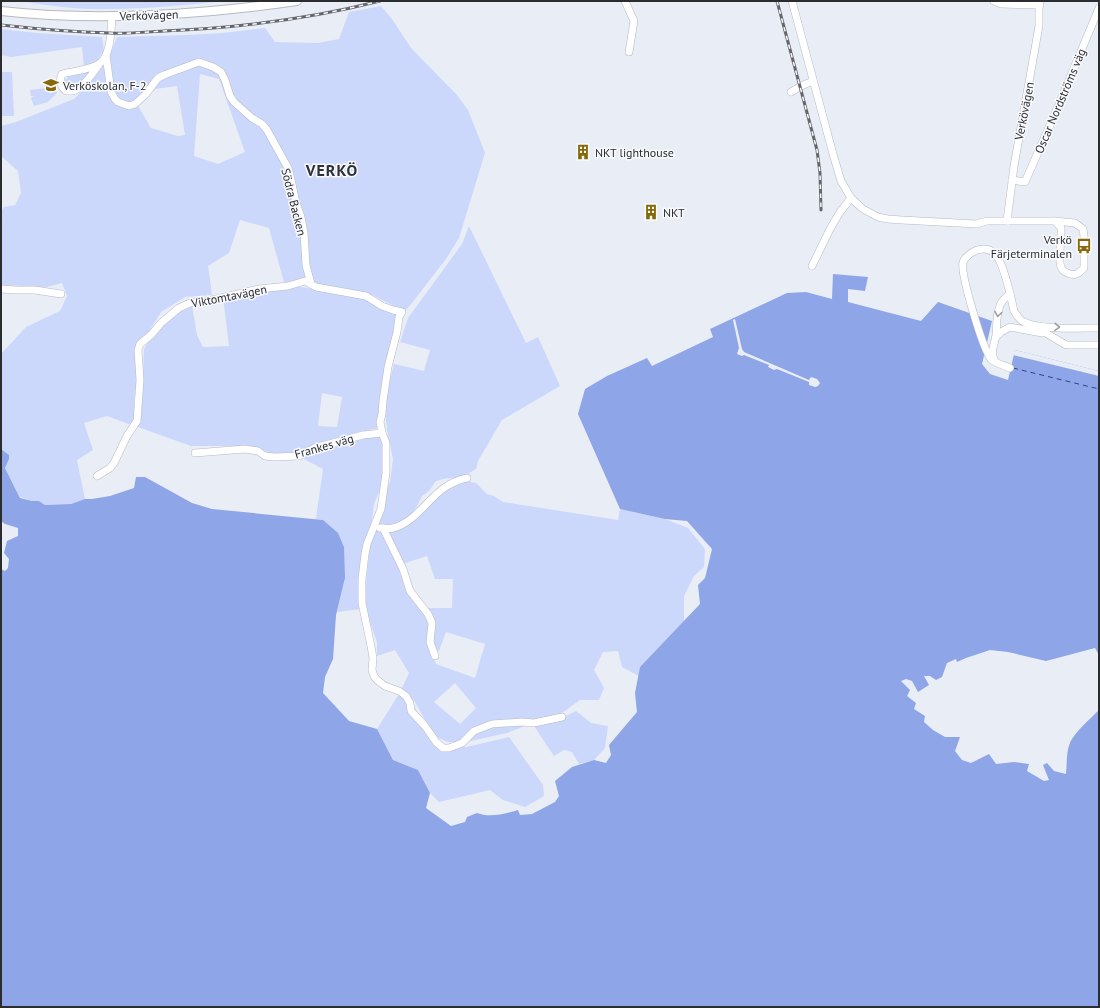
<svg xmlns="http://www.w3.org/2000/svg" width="1100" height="1008" font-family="'PT Sans',sans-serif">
  <rect width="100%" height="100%" fill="#e9edf6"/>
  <g fill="#cbd8fb" fill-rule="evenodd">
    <path d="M21 1H224C186 5 148 9 110 9 81 10 50 6 21 1Z"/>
    <path d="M381 6 392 19 411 48 457 95 468 110 485 153 459 238 446 259 408 308 403 311 373 295 339 291 296 282H284L269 228 240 220 229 253 208 266 212 295 185 297 161 312 142 343 134 400V426L107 416 84 423 93 450 77 460 85 499 71 504 45 505 39 501H32L20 497 5 468 9 459V455L1 449V354L26 327 60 311 67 296 62 283 47 287 1 285V212L4 207 15 205 21 193 18 171 1 156V126L16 122 74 99 88 85 108 60 117 37 187 35 223 33 265 28 275 42 318 43 339 39 349 12ZM200 74 219 79 245 152 218 164 194 156ZM177 86 185 135 178 136 151 128 138 106 148 97 155 89Z"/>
    <polygon points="1,29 37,33 102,37 104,50 98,60 84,67 82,47 11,57 1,55"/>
    <polygon points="1,72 12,72 14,116 1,116"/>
    <path d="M81 72H90L80 84 69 88 66 85 65 80C69 75 75 74 81 72Z"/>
    <polygon points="56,87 57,93 48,102 34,106 31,98 34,96 31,96 30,90"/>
    <polygon points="469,226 526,343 538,337 560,386 502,420 478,461 476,469 466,475 455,479 447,478 436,481 429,491 422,496 416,508 410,515 401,522 391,525 383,524 378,526 380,505 390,482 393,459 387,430 385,409 389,384 394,364 424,371 430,350 400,342 408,318 462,244"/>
    <path d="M294 286 358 296 386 309 403 318 398 327 378 428 356 433 295 454H272L258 448 244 446H191L138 427V403L143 375 144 349 163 316 184 301 191 300 197 335 203 347 229 346 223 297ZM322 393 342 397 337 427 318 426Z"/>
    <polygon points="377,437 383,438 385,477 374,504 361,609 337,612 345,578 323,520 316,519 323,469 300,457 314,450 362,438"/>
    <path d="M465 481 476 483 487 494 494 496 503 502 618 520 620 509 665 519 688 528 705 549 704 567 694 576 684 596V621L640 667 639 676 622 667 618 651 603 652 594 670 604 688 599 700H580L559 715 533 723 507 733 466 742H448L434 736 415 702 409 695 401 690 409 673 395 650 377 656V642L365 608 364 600 370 546 375 530H381L398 566 405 589 418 608 426 615 429 624 427 641 436 664 475 678 485 644 446 632 439 651 434 650 431 644 434 624 425 608H452L453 579H435L427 556 402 564 386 530H391L445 490ZM455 683 476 708 460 724 434 702Z"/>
    <polygon points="399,694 413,704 433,741 448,746 467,747 509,737 543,785 544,796 525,807 503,800 490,790 439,802 430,793 418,770 393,760 377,729"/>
    <polygon points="576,711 591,723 608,726 605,748 594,760 579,764 572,752 564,750 554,756 534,726 560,719"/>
  </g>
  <path fill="#8ea5e8" d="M833 274 868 277 865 291 848 289V302L921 321 938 302 992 321 982 364 990 374 1008 380 1015 350 1099 371V655L1095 648 1046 661 1008 652 990 650 966 658 957 662 956 659 947 663 942 677 936 680 930 676H924L929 685 918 692 912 681 906 679 901 681 910 690 907 696 916 703 914 709 925 716 924 722 933 730 945 737H960L955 751 962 760 971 763 989 754 996 764 1014 762 1029 764 1027 771 1044 781 1049 780 1043 765 1047 763 1054 771 1066 774C1067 764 1066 752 1070 743 1074 733 1091 718 1099 710V1007H1V569L5 571 8 568 9 559 4 553 7 541 18 536V528L5 524 1 521V449L9 455V459L5 468 20 498 32 501H39L45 505 71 504 85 499H92L110 496 134 488 136 477H145L192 503 212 509 323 520 338 533 344 547 345 578 336 615 333 659 325 677 323 693 349 721 377 729 393 760 418 770 430 793 426 808 451 826 465 822 467 817 477 813C489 818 505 814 518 810L520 815 532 814 555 802 559 796 555 781 572 767 594 760 606 763 611 755 609 745 637 712 635 693 640 667 700 604 698 585 705 578 712 549 687 521 665 519 620 509 578 414 585 389 607 376 647 358 652 366 713 337 710 329 787 293 806 292 832 299Z"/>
  <g fill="#e9edf6">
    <polygon points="735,319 742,349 744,352 809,380 811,377 817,379 820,383 818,386 815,387 809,385 809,382 777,369 774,370 768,367 769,365 744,355 742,356 737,354 739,348 733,320"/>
    <polygon points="1015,350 1099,371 1099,376 1013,355"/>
  </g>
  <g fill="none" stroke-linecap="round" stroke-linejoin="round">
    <polyline stroke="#2f4290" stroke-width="1" stroke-dasharray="5 4" stroke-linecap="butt" points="1013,368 1099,389"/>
    <defs>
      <g id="minor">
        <polyline points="625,1 634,21 629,52"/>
        <path d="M792 1 833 154 841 181 851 198 863 209 878 217 888 219 902 220 976 224 987 221H1055L1075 223 1083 229 1084 236V268C1079 273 1076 276 1070 274 1067 273 1063 271 1062 269 1057 263 1062 237 1061 228L1055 221"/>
        <polyline points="994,1 1001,4 1040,5"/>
        <polyline points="106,55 111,92 115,99 118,102 129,106 135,104 145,95 158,78 164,75 199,62 213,67 221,72 225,80 230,96 234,102 252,118 262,124 267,130 288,168 290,175 296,203 301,217 304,233 306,265 311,284"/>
        <path d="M100 63C94 72 83 88 73 91 71 91 68 91 66 91 60 86 59 81 62 74 74 71 89 70 99 64 111 57 111 29 112 17"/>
        <polyline points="791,92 801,86 813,81"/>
        <polyline points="1012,180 1025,182 1054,116 1099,8"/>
        <polyline points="1007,221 1014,166 1039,26 1039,1"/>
        <polyline points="812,266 830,229 840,212 851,198"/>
        <polyline points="1,289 16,290 35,290 61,294"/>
        <polyline points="1034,326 1066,345 1099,345"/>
        <polyline points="996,337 1001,332 1010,327 1042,333"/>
        <path d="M994 360C990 349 995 345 996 335 997 327 996 317 999 309 1000 302 1005 298 1010 294"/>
        <path d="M1010 368C1004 365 996 364 991 359 983 349 960 274 963 262 965 257 972 252 977 250 984 248 991 249 996 255 1004 265 1011 297 1014 311 1017 315 1019 320 1024 322 1040 330 1080 328 1099 328"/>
        <polyline points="195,453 245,449 258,451 265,456 274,457 299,456 314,448 363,435 382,433"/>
        <polyline points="97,476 110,468 114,463 127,436 137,421 140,380 138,350 140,344 152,334 161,323 179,308 190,303 212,300 259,289 288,286 305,281 316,287 366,296 382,306 393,310 402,312 399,317 397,332 388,367 383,401 382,414 380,422 382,433 386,443 386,473 381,509 367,544 365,554 362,579 362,603 371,646 373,658 372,670 374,676 377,680 385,686 399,691 406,696 410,703 411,711 425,726 436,742 443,748 449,748 462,743 474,731 492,724 522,722 534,723 562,717"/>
        <path d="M380 528C384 528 389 529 393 528 414 523 427 500 444 488 451 483 458 480 467 478"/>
        <polyline points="383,528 403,569 410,591 428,614 432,623 430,642 435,656"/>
      </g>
      <path id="major" d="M1 11C100 22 199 15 297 1"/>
    </defs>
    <use href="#minor" stroke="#b6b9c2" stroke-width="8"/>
    <use href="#major" stroke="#b6b9c2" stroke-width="10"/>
    <use href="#minor" stroke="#fff" stroke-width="7"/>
    <use href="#major" stroke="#fff" stroke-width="8"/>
    <defs>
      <g id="rail">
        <polyline points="777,1 817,150 820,173 821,210"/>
        <path d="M1 25C37 29 73 32 110 33 128 34 146 32 164 31 237 28 309 19 380 1"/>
      </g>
    </defs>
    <use href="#rail" stroke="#64666c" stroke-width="3"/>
    <use href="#rail" stroke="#f9fafe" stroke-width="1.5" stroke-dasharray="4.5" stroke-linecap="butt"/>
  </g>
  <defs><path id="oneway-chevron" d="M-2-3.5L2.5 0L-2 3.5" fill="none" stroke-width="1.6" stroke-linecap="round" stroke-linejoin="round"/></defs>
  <g stroke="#a0a0a2">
    <use href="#oneway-chevron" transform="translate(998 314) rotate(99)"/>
    <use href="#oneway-chevron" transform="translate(1057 327) rotate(2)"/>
  </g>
  <defs>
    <symbol id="school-bare" viewBox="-9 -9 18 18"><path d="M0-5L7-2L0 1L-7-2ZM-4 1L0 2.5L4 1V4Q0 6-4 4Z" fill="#876a07" stroke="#f9fafe" stroke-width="2.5" paint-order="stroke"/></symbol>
    <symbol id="building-bare" viewBox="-9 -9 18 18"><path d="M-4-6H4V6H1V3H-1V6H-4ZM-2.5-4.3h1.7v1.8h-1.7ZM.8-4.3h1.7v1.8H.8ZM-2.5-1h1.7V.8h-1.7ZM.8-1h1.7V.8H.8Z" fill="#876a07" stroke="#f9fafe" stroke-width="2.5" paint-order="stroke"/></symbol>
    <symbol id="bus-bare" viewBox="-9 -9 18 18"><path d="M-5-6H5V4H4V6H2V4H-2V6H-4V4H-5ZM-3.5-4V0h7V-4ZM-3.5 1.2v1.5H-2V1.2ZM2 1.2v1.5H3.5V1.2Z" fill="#876a07" stroke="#f9fafe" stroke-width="2.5" paint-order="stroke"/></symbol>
  </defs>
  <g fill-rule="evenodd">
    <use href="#school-bare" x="40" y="74" width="22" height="22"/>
    <use href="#building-bare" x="572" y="141" width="22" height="22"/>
    <use href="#building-bare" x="640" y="201" width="22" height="22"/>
    <use href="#bus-bare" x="1073" y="235" width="22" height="22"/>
  </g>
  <g text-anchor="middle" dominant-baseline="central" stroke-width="3" stroke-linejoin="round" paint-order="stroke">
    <g font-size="12" fill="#2b2c30" stroke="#f9fafe">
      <text transform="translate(149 15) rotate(-2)">Verkövägen</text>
      <text transform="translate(1060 101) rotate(-67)">Oscar Nordströms väg</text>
      <text transform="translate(1024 111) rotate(-79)">Verkövägen</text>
      <text transform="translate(294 202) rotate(76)">Södra Backen</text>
      <text transform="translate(229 296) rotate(-11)">Viktomtavägen</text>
      <text transform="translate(324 446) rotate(-16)">Frankes väg</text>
    </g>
    <g font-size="12" fill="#2b2c30" stroke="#f9fafe" text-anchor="start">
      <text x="63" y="85">Verköskolan, F-2</text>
      <text x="595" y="152">NKT lighthouse</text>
      <text x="663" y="212">NKT</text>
      <text x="1072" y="239" text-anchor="end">Verkö<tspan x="1072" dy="14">Färjeterminalen</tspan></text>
    </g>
    <g font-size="16" font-weight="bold" letter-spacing="1" fill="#2f3139" stroke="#f9fafe">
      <text x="332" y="170">VERKÖ</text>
    </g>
  </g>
  <rect width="1100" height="1008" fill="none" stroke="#2b2c30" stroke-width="4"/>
</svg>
